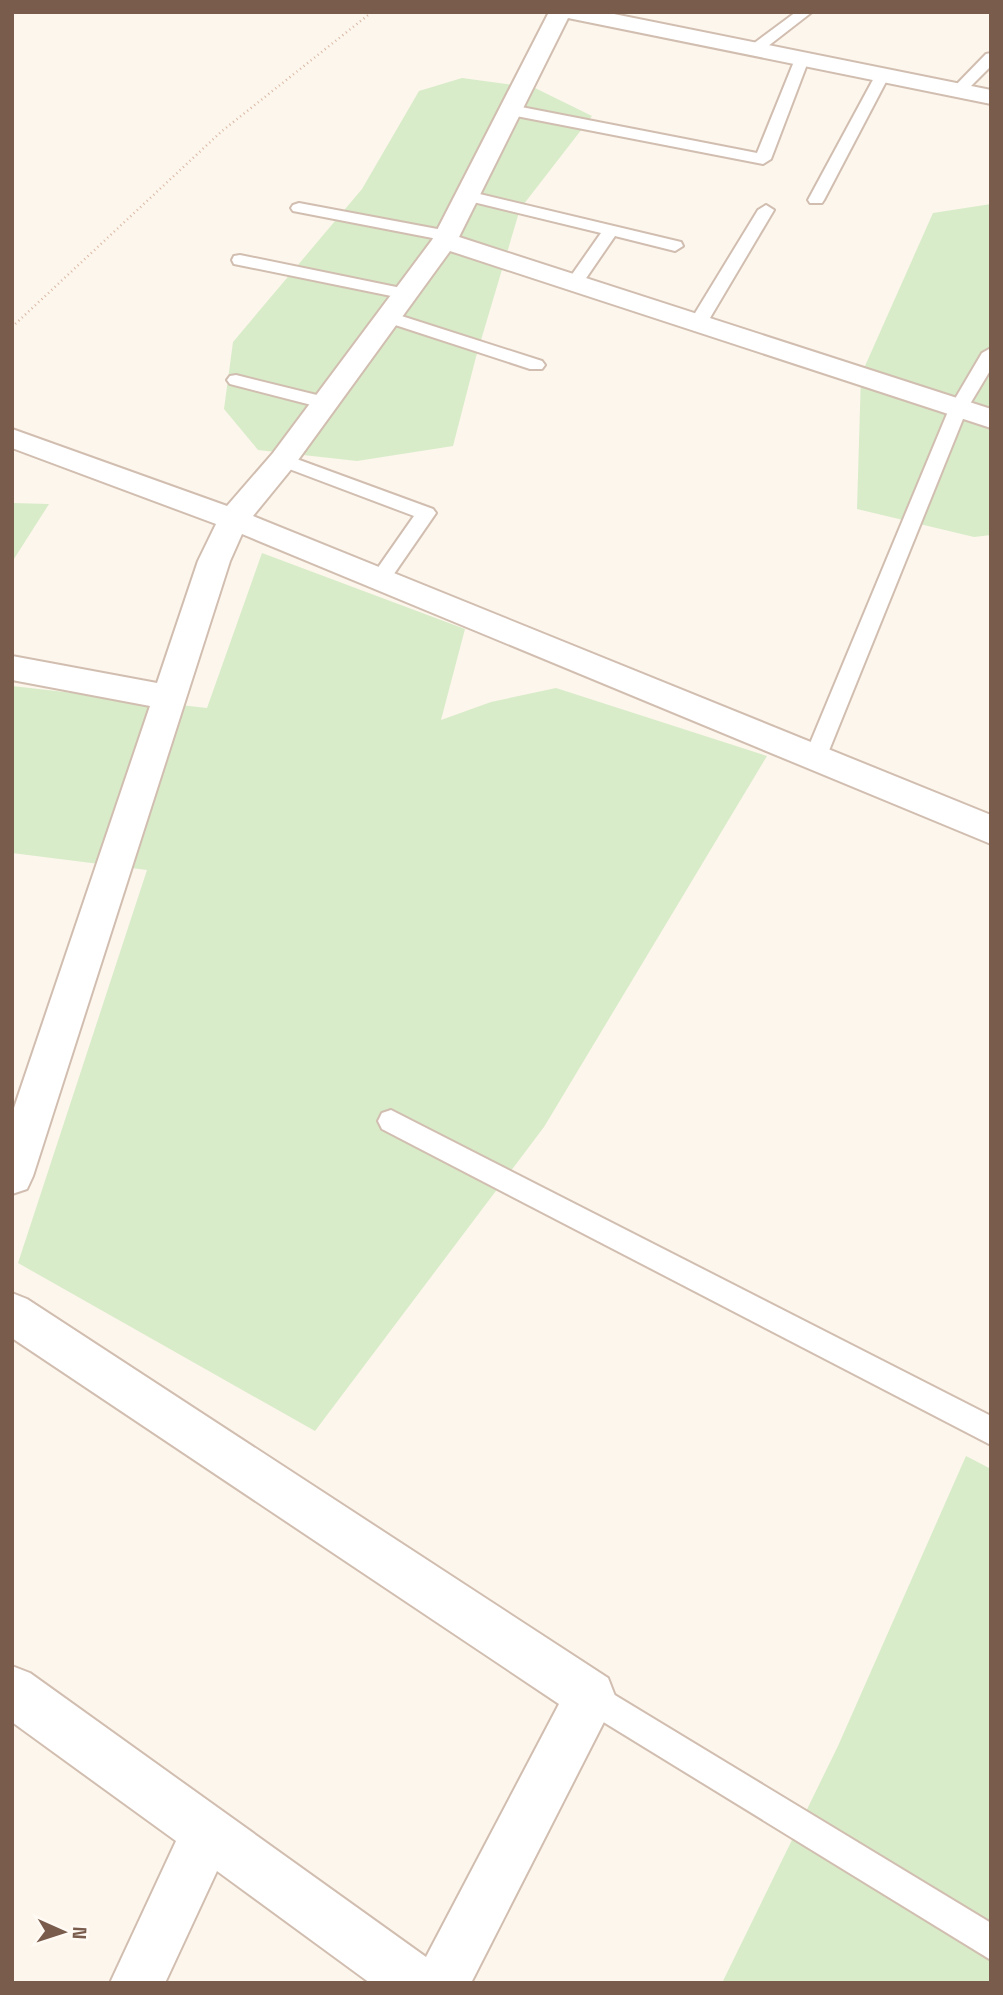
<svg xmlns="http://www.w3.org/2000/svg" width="1003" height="1995" font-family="'Space Grotesk',sans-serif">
  <rect width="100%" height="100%" fill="#fdf6ec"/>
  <g fill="#d8ecc9">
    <polygon points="462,78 535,88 592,116 520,209 476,357 453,446 357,461 258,450 224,409 233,342 362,189 419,91"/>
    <polygon points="991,204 991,535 974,537 857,509 861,375 933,213"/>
    <polygon points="12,503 49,504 12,562"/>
    <polygon points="262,553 465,629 441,720 491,702 556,688 767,756 544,1127 315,1431 18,1263 147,870 12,853 12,686 207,708"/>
    <polygon points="966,1456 991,1469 991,1983 722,1983 838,1746"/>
  </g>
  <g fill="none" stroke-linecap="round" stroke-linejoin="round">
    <defs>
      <g id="lane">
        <polygon points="796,12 812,12 759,53 749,53 747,50 749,47"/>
        <polygon points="991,53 991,66 963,94 953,94 951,91 953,88 986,54"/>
        <polygon points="802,55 809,59 771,159 763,164 511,115 503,110 511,105 757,153 795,59"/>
        <polygon points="882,72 889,76 824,200 822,203 810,203 808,200 875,76"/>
        <polygon points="467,191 681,242 683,246 675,251 615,236 580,287 568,287 566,283 601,233 461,199 459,196"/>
        <polygon points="299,203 448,231 456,236 448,241 293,211 291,208 293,205"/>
        <polygon points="766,205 774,210 707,323 698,328 692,327 689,323 758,210"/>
        <polygon points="240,255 406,289 415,294 406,299 234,264 232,260 234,256"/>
        <polygon points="389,312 542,361 545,365 542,369 530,369 383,321 380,317 383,313"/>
        <polygon points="991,348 991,369 967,409 826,758 823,764 815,766 807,764 804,758 949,409 982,353"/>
        <polygon points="236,375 333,399 336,403 327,409 230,384 227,380 230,376"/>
        <polygon points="283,454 433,509 436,513 387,584 373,584 370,579 414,516 276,464 274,460 276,456"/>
        <polygon points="391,1110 991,1416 991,1445 382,1129 378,1121 382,1113"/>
        <polygon points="590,1680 991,1923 991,1960 579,1707 574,1696 579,1685"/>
      </g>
      <g id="street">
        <polygon points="549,12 604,12 991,90 991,104 568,18 459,237 991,409 991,428 450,251 293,467 253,516 991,815 991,844 242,534 230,561 33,1176 27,1189 12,1194 12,1114 150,706 12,680 12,656 157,683 198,561 216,524 12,448 12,429 227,506 273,453 432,240"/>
        <polygon points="12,1293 27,1299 608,1678 615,1696 608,1714 471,1983 370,1983 217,1871 165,1983 110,1983 176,1841 12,1722 12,1666 30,1673 426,1957 559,1704 12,1338"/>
      </g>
    </defs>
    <use href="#lane" stroke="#d1beb0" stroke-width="4"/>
    <use href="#street" stroke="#d1beb0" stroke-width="4"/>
    <polyline stroke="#d9b8a5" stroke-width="2.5" stroke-dasharray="1 3.5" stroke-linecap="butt" points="12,327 222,131 372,12"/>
    <use href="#lane" fill="#fff" fill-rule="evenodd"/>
    <use href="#street" fill="#fff" fill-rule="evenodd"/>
  </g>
  <rect width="1003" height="1995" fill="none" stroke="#7a5c4d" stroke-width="28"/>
  <g transform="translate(63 1932) rotate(93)" stroke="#fffaf3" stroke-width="5" paint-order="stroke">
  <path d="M0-5L12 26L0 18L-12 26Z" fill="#7a5c4d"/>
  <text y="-10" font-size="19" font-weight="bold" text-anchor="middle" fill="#7a5c4d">N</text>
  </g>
</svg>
